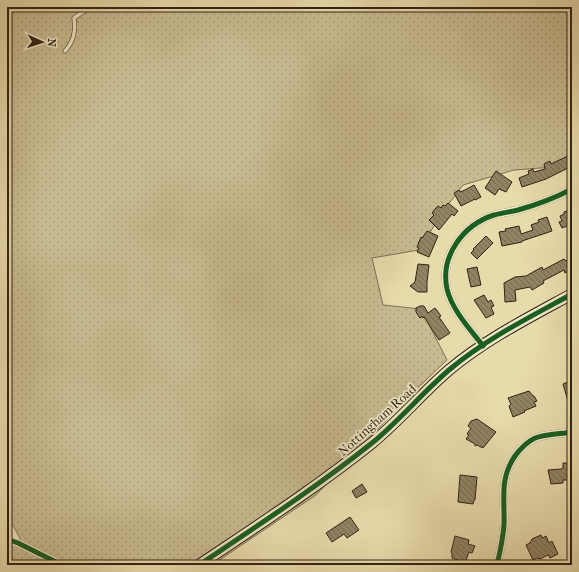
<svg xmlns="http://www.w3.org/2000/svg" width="579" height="572" font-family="'IM FELL French Canon',serif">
  <defs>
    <pattern id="grass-dots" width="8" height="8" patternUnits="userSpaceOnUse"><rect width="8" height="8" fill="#c8bb91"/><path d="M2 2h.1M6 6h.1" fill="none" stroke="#aca07c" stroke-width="1.8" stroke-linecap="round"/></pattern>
    <pattern id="building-back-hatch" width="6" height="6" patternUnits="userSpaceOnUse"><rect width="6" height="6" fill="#908263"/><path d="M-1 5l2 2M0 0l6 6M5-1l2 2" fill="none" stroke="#766a50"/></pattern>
  </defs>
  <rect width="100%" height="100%" fill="#e7daab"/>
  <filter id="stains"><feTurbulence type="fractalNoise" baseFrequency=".005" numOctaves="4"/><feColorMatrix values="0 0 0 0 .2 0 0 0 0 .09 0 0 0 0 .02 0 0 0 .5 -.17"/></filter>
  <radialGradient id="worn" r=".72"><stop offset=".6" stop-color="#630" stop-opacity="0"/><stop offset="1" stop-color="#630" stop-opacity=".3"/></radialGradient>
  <polygon fill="url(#grass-dots)" stroke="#7d6f52" points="7,7 572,7 572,159 554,167 514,170 463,185 444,210 419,250 372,258 383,305 421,309 447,360 404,401 316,495 212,565 7,565"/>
  <g fill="url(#building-back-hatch)" stroke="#322314">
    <polygon points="572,154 572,166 546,179 522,187 519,178 529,174 528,171 533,169 534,172 545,169 544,164 550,161 551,164"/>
    <polygon points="496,171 512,182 506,192 499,189 495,195 485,188"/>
    <polygon points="474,185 481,197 475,200 475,199 461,206 454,193 459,190 460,192 465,190"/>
    <polygon points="448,203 458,211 454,216 452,214 439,230 429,220 434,215 432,213 436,208 438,206 441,208 443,205 445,206"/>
    <polygon points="572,209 572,224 562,228 559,222 562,221 560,216 564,214 564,212"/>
    <polygon points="547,217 552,231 522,241 522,242 502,246 499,232 506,231 505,229 519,226 521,234 533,230 531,225 539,222 538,220"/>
    <polygon points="427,231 438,236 429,257 417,252 419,248 417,247 421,237 422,238"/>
    <polygon points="486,236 493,243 477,259 471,253 474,250 473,249"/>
    <polygon points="572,258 572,269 565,273 564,270 543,281 544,283 532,290 530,287 515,290 516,301 505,302 504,283 515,277 526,276 542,267 543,270 564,259 566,261"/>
    <polygon points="418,264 429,265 427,282 427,292 418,292 410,286 415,282"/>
    <polygon points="477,267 481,285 471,287 467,269"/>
    <polygon points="484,295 488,302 491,300 494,306 491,307 494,314 486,318 474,300"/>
    <polygon points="420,306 424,306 428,313 435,308 441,316 439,317 450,333 439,340 424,317 423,318 422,316 420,318 416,312 416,308"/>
    <polygon points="570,381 572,387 572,410 571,411 563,384"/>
    <polygon points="529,391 533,396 534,396 537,401 534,402 536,406 524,411 525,412 513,417 509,406 511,404 508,398"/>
    <polygon points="477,419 496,432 483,448 477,445 475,446 475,444 466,439 469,435 467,434 471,428 468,426 471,421"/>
    <polygon points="563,463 572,463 572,474 569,480 563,480 563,483 551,484 548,470 561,469 563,468"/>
    <polygon points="460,475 477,477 475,500 474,500 473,504 458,502"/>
    <polygon points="362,484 367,492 356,498 352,491"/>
    <polygon points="350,517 359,530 347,538 344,534 332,542 326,533"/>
    <polygon points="541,535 542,538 546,536 549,543 552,541 558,554 550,558 548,555 540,559 537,558 533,560 526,545 530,543 532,539"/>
    <polygon points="455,536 469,540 468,544 475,546 472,553 469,552 465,563 452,558 452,553 451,552"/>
  </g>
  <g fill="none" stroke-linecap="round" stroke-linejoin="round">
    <defs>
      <path id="lane" d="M65 51C74 41 76 31 74 18L90 7"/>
      <g id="street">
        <path d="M483 346C470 329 452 310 447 289 440 256 463 225 494 215 501 213 510 212 518 210 536 205 555 198 572 189"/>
        <polyline points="7,522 18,543"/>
        <polyline points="7,539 18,543 62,565"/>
        <path d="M497 565C500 552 503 539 504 525 505 500 499 479 515 456 520 449 527 442 535 438 547 434 560 434 572 432"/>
      </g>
      <path id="secondary" d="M199 565C257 526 317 487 372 443 399 421 422 393 449 370 486 339 530 317 572 294"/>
    </defs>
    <use href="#lane" stroke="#5f513a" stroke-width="5"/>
    <use href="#street" stroke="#5f513a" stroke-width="8"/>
    <use href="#secondary" stroke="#322314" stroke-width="12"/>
    <use href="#lane" stroke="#efe7c8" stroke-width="3.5"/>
    <use href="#street" stroke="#efe7c8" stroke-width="7"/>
    <use href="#secondary" stroke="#efe7c8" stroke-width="10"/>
    <defs>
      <g id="cycleway">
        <path d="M483 346C470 329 452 310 447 289 440 256 463 225 494 215 501 213 510 212 518 210 536 205 555 198 572 189"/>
        <polyline points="7,539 18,543 62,565"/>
        <path d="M199 565C257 526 317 487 372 443 399 421 422 393 449 370 486 339 530 317 572 294"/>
        <path d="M497 565C500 552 503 539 504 525 505 500 499 479 515 456 520 449 527 442 535 438 547 434 560 434 572 432"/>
      </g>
    </defs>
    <use href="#cycleway" stroke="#efe7c8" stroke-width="8"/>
    <use href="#cycleway" stroke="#1b5e20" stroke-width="5"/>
  </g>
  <g text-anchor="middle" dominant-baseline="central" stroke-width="3.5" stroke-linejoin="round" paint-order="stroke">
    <g font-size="13" fill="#322314" stroke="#efe7c8">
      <text transform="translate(377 420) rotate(-42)">Nottingham Road</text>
    </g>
  </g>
  <rect width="579" height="572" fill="none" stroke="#e7daab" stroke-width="24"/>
  <rect x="8" y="8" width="563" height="556" fill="none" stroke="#322314" stroke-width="2"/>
  <rect x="12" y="12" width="555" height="548" fill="none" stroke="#322314"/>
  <g transform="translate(42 42) rotate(93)" stroke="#efe7c8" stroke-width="3" paint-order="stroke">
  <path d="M0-3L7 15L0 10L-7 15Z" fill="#322314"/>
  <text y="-6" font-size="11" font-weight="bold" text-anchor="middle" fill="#322314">N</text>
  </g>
  <rect width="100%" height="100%" filter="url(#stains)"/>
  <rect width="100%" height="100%" fill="url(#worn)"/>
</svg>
